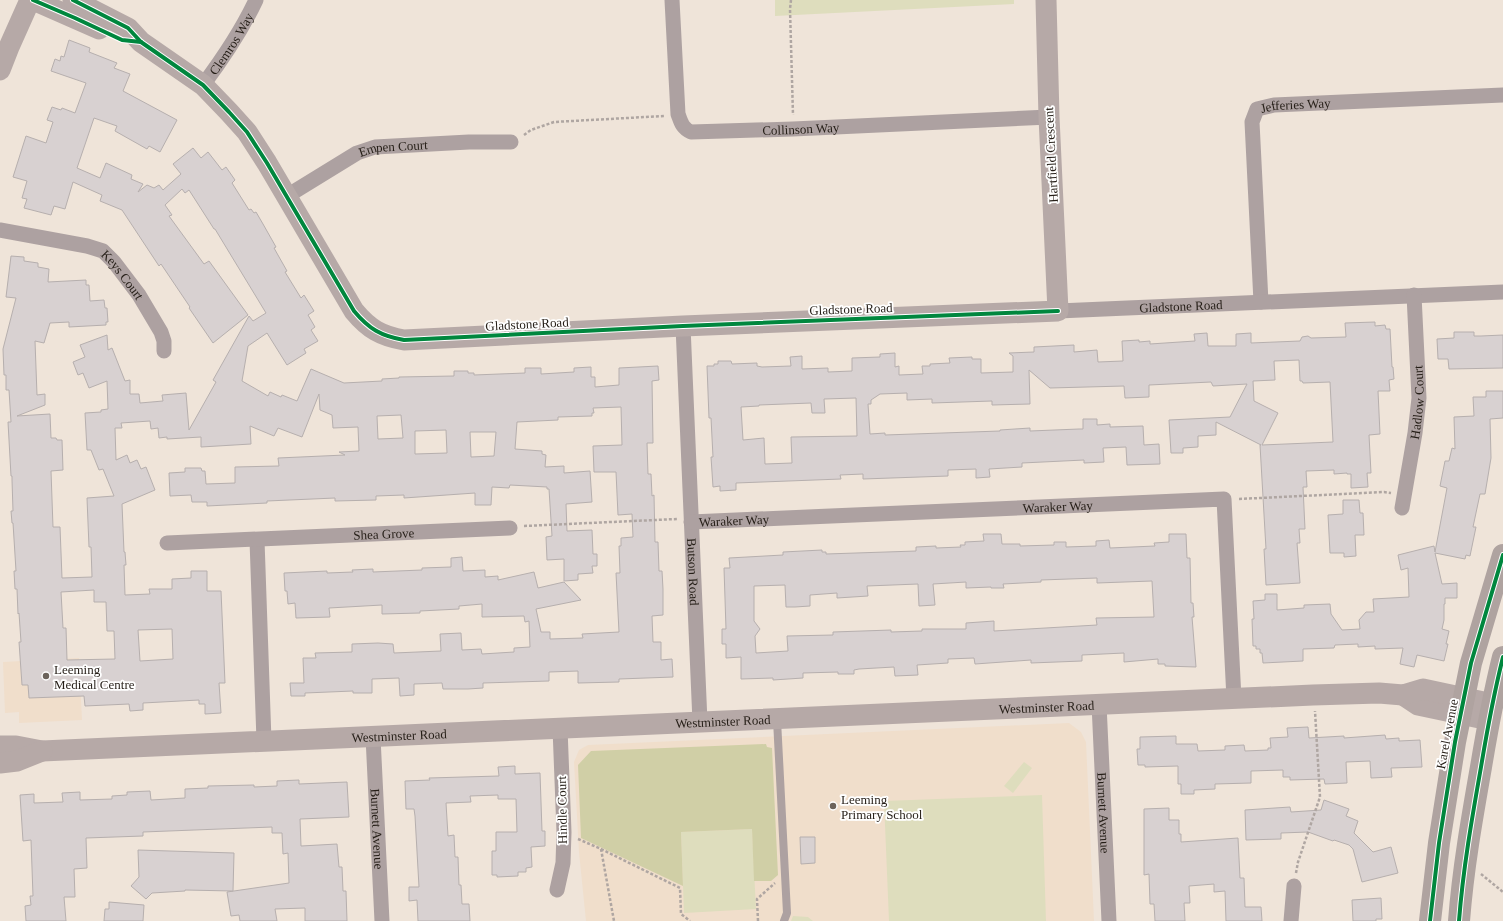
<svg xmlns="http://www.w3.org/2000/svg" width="1503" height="921" font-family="'Times New Roman',serif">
  <rect width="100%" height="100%" fill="#efe4d9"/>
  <g fill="#f0decb">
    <polygon points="79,658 82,720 19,723 19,712 5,713 3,662"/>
    <polygon points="1069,723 1081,732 1086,742 1094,921 586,921 579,852 574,762 579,750 588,745"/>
  </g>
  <g fill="#deddbd">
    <polygon points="775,0 1014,0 1014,4 775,16"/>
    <polygon points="1024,762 1032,768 1013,793 1004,786"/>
    <polygon points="1042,795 1046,921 889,921 884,801"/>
    <polygon points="752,829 756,909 684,913 681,832"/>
    <polygon points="793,916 808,917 813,921 791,921"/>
  </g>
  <polygon fill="#d0cfa6" points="766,744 767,747 772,748 778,875 771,881 754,881 752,829 681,832 683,886 581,838 578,765 591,751"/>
  <g fill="#d8d1d1" stroke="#b6afae" fill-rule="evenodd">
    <path d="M69 40 90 48 89 52 117 63 114 68 130 74 123 91 177 120 160 152 149 146 147 149 115 131 117 126 94 118 77 168 100 178 106 163 132 175 131 179 143 184 138 192 147 185 154 188 159 185 163 190 181 174 173 164 193 148 201 158 208 152 222 170 226 167 235 180 232 183 249 210 251 209 254 213 256 212 263 224 276 247 274 248 287 271 285 272 301 298 304 295 314 311 308 315 315 327 311 330 318 341 304 349 306 353 287 365 267 333 248 346 242 381 268 396 270 392 281 397 282 395 297 401 311 369 344 383 382 381V379L399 378V377L454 376V371H468V373H474V375L525 373V368H541V374L574 372V368L591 367V377H595V387L619 385V368L658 366 659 380 652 381 653 443H647L648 474H651L652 496 654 495 655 542H658L659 571H662L663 589V615L652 616 653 642H661V660L672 659 673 677 619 679V682L578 683V671L549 672V681L483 683V688L468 689H443L442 683 414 684V695L400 696 399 678 372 679V693H353V691L305 693V696H291L290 683H304L303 658H316L315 653 352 652V644L378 643 393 644 394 653 441 651 440 634 461 633 462 650 481 649 482 654 514 652V648L530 647 529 621 525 622 524 616 482 617V604L459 606V609L420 611V613L382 614V605L329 608 330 617 296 618 295 603 288 604 287 591H285L284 573 327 571V573L353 572 352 570 373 569V572L422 570V568L451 567V558L462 557 463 571 485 570V577L498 576V580L534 572 538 588 564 582 581 600 536 609 541 632H550V639L583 638 582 634 619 632 616 573H620L619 546H621V538L633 537 632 514 618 515 616 472H594L593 446 622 445 621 407 593 408 594 413H592V416L558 417V420L517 422 515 449 542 451V454L546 455 545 467 564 466V473L590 471 592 502 566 504 567 531 592 530 593 554H597V566H592L593 573 578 574V580L564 581V559L547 560 546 537 552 536 549 489H547V487L510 485 509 488 492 487 491 505H475V493L404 498V495L376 496V500L335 501V498L267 501V503L207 506V502H192L191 495 170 496 169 473 185 472V468H201L202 471H205L206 484 235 483V467L279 466 278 458 345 455 339 452 359 451 358 427 333 428 332 415 320 410 319 394 302 437 278 428 274 436 250 426 251 444 201 447V437L167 439V437L159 438 158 428 151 429 150 421 121 423 122 428H115L116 460 127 455 130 463 137 460 141 469 146 467 155 490 122 504 124 552H125L126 565H124L125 595 150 594 149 589H172V579L191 578V571H207V591H221L225 683H219L221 713 205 714V704H199V700L143 703V710L130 711 129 704 85 706 84 696 29 698 28 685H22L19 642H21L19 613 18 614 17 589H15L14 571H16L13 523H12L11 511H13L12 480V476H11L8 422H11L9 390H6V375H4L3 349 16 298 6 297 11 256 24 257V261L38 263V267L49 269 48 282 86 280V285H89L90 301 104 300 105 308H107L108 322H106V325L69 327V322L50 323 44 343 35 341 37 395 45 394V405L17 416 50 414 51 438H56L57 440H62L63 470 51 471 53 527H60L62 578 92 577 91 547H89L87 498 114 496 103 469 99 470 91 450H87L85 413 101 412V410L108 409 107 381 89 388 83 373 78 375 73 362 85 357 80 345 107 335 108 350 112 348 125 381 130 380V394H139L140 403 163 401 162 395 186 393 189 430 216 382 213 380 249 316 253 321 266 313 215 229H214L189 190 185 193 182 189 165 205 172 215 169 216 204 264 209 261 248 315 213 343 189 308 190 307 161 264 159 266 122 210 100 201 102 195 73 182 65 209 54 206 51 215 24 208 27 199 22 198 27 181 13 177 26 136 46 143 53 122 47 120 52 107 61 110 62 108 75 113 86 83 51 71 55 59 60 61 61 56 64 57ZM401 415 403 438 378 439 377 416ZM446 430 447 453 415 454V431ZM470 432H496L494 456 471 457ZM94 590V602H106L107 631H114L115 659 67 660 66 628H63L61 592ZM172 629 173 659 140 661 138 630Z"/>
    <path d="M1375 322V326L1385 325 1386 329H1390L1392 367H1393L1394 379 1389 380 1390 391H1378L1380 434 1369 435 1371 473H1367L1368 487 1351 488V474H1347V473L1334 474V470L1306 471 1307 487H1303L1305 529H1299L1300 543H1297L1300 583 1266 585 1264 549H1266L1260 445H1261L1216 422V435L1198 436V447L1183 448V453H1171L1169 420 1230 417 1247 384 1213 386 1211 382 1149 385V397L1125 398 1124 386 1050 388 1029 370 1030 404 992 405V401L932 403V399L907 400V393L880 394 871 400V404H868L870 434 885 433V435L1000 431V430L1030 428V431L1079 429H1083V419H1097V425L1110 424V427L1143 426 1144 445 1159 444 1160 464 1127 465 1126 447 1103 448 1104 462 1084 463V460L1022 463V467L989 469 990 477 976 478V469L948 470V476L863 479V474L840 475 841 479 736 483V490L720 491V486L713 487 711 457H713L711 418H709L707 366H714V364H718V361H731L732 364 757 363V366L762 367 791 366 790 357 802 356V369L828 368V372L852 371V358L880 357V354L895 353V367L899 366V375L923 374 922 366H930V364L950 363 949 358 972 357V359H981V373L1013 372V356L1009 353 1034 352V347L1074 345V352L1097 350 1098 362 1123 361 1122 341 1139 340V342L1150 341V344L1195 341 1194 334 1207 333 1208 346H1236V334L1251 333V343L1300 341 1302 337 1308 336 1311 338 1346 337 1345 323ZM1299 360 1300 381H1302L1303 383 1330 382 1333 442 1262 445 1278 413 1254 401 1253 381 1275 380 1274 361ZM856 398 857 436 791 437 792 463 765 464 764 438 743 440 741 407 759 406V405L811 403 812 413H825L824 399Z"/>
    <polygon points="1454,332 1474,332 1474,336 1481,336 1503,335 1503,368 1449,369 1448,359 1438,359 1437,339 1454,338"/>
    <polygon points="1486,391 1503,391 1503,418 1490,419 1491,458 1485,494 1480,494 1473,527 1476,527 1470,556 1466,555 1465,559 1435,553 1442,584 1457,583 1457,598 1445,598 1445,604 1444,604 1444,620 1442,629 1449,631 1446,644 1448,644 1444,661 1417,655 1414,667 1400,664 1403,648 1375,649 1375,646 1358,647 1358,644 1335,645 1334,648 1303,649 1303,661 1263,663 1262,653 1260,653 1260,649 1256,649 1256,646 1253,646 1252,619 1254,619 1253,601 1265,600 1265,594 1277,594 1277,610 1304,608 1304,605 1330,604 1331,614 1342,630 1360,629 1359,620 1366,612 1374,612 1373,599 1409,597 1408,568 1401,570 1398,555 1434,546 1435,552 1447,488 1440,486 1445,461 1449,461 1452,448 1455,449 1454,417 1474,416 1473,397 1486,397"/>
    <polygon points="1343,500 1359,500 1360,513 1363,513 1364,535 1355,535 1356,556 1344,557 1344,553 1330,553 1328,515 1343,514"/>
    <path d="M983 534H1001L1002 544H1020V546L1054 545V542H1066V547L1096 546V541L1109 540 1110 548 1155 546 1154 543 1169 542V534H1186L1187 558H1190L1191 603H1193L1194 617H1192L1196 667 1165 666V664H1158V659L1124 662V653L1082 655V661L1031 663V660L975 664 974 658 948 659V663L917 665 918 675 895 676 894 667 859 669 854 670V674H838V672L803 673V678L773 680V678L741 679V657L726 658V644H722V629H726L724 568H730L729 558 783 555V552L822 550V552H826V554L916 551V547L936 546V548L961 547 960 545H965V542L984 541ZM1097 578V583L1152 581 1154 617 1096 618 1097 625 994 631V621L966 623V629H922V631L891 632V630L833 632V635L787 636 788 651 756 653 755 636 760 629 754 621V586L785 585 786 607H795L810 606V595L837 593V598L868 596 867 586 918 584 919 606 935 605 933 584 966 582V588L991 587V588H1004L1003 584 1041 582V580Z"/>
    <polygon points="1308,727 1309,738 1344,736 1344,738 1385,735 1386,739 1399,738 1399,741 1420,740 1422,767 1391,768 1392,777 1371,778 1370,761 1346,762 1347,783 1325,784 1324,779 1290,780 1290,777 1283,777 1283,770 1251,771 1251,783 1215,784 1215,789 1194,790 1194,794 1181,794 1181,784 1178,784 1178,766 1145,767 1145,765 1138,765 1137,749 1140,749 1140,737 1176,736 1176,744 1197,744 1198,751 1225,750 1225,746 1244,745 1245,751 1268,750 1268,748 1271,748 1270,738 1288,737 1287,728"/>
    <polygon points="515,766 515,774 540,773 542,831 545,831 545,846 531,847 532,867 526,868 526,872 518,872 518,876 497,877 497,875 492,875 492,851 496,851 496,832 517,832 516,799 498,799 498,795 470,796 471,802 446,803 448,836 454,835 455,857 458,857 459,885 461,885 462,904 469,904 470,921 418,921 417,900 409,901 409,887 419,887 415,816 414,809 406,809 405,781 430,780 429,778 499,776 498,767"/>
    <polygon points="299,780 299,784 347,782 349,817 300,819 301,846 337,844 339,867 342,867 343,891 346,891 347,921 305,921 305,908 275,909 277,921 240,921 239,915 231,916 227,892 289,883 288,853 283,854 282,833 272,833 272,827 143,832 143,836 86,838 87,868 74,869 75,897 64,897 66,921 26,921 25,906 31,905 30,896 33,896 31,840 23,841 20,795 34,794 34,803 63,802 62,793 80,792 80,800 112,799 112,796 127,795 127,792 150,791 151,800 185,798 185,789 208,788 208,786 254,785 254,787 277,786 277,781"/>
    <polygon points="1324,800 1349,809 1346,816 1358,821 1354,833 1373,852 1391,847 1398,873 1362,882 1353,849 1349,845 1334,840 1333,841 1308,832 1281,833 1281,839 1246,840 1245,810 1290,807 1291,812 1321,810"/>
    <polygon points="1169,808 1169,820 1179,820 1179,834 1181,834 1181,842 1238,838 1240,878 1244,878 1245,907 1261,907 1262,921 1226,921 1225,891 1214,892 1214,884 1189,886 1190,903 1184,903 1185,921 1155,921 1154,904 1150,904 1149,874 1144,875 1144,809"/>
    <polygon points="800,837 815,837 815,863 801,864"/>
    <polygon points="138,850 234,853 233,891 185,890 185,891 152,893 146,899 131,886 139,877"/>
    <polygon points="1381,898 1382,919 1376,919 1376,921 1353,921 1352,900"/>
    <polygon points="109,902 144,905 143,921 104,921 105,909 109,909"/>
  </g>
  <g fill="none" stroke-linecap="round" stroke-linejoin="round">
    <g stroke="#afa6a2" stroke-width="2.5" stroke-dasharray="3 2" stroke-linecap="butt">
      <polyline points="791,0 790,9 793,115"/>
      <polyline points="524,135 531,130 554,122 664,116"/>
      <polyline points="1239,499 1384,492 1391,493"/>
      <polyline points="524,526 677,519"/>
      <polyline points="578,839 601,849 614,921"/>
      <polyline points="601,849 680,888 681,914 690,921"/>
      <polyline points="1296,873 1298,862 1320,797 1315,711"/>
      <polyline points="1481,874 1503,892"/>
      <polyline points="758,921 757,899 775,883"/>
    </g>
    <polyline stroke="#ada1a1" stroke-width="8" points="777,720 787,913 784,921"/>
    <g stroke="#ada1a1" stroke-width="15">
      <path id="s1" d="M672 0 678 114C681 122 682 128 691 132L793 129 1049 117"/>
      <path id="s2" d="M203 85C224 57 241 32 256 0"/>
      <path id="s3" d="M287 196 357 153 375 147 469 142H511"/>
      <path id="s4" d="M0 230 87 246 103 251 114 262 139 295 161 332 164 341V351"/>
      <path id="s5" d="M1261 302 1252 122 1257 109 1274 105 1503 95"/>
      <path id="s6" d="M1058 311 1503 292"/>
      <path id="s7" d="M683 326 700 722"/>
      <path id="s8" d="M1402 508 1415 433 1419 398 1414 295"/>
      <path id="s9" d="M691 522 1224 499 1234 699"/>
      <polyline points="257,540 264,741"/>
      <path id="s10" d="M167 543 510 528"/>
      <path id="s11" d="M1099 704 1109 921"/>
      <path id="s12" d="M373 737 382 921"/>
      <polyline points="557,890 563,863 564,832 560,728"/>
      <polyline points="1291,921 1294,886"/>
    </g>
    <g stroke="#b6a9a7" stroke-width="21">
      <polyline points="33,0 99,29"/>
      <path d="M73 0 128 28 141 42 203 85 229 112 247 132 267 163 354 311C369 329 381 336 404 340L683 326 1058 311 1049 117 1046 0"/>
      <polyline points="0,70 9,47 30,0"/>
      <polyline points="1403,695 1418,705 1489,720"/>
      <path id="s13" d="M0 746H16L42 751 1313 695 1379 693 1403 695 1423 689 1493 704"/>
      <polyline points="0,763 17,761 42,751"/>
    </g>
    <g stroke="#afa3a0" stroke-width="22">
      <polyline points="1430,921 1439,843 1455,742 1471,663 1503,555"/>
      <path d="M1459 921C1463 869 1472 818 1481 767 1487 731 1494 693 1503 657"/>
    </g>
    <defs>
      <g id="cycleway">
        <polyline points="33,0 75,18 122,40 141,42"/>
        <path d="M73 0 128 28 141 42 203 85 229 112 247 132 267 163 354 311C369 329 381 336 404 340L683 326 1058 311"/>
        <polyline points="1430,921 1439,843 1455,742 1471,663 1503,555"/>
        <path d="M1459 921C1463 869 1472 818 1481 767 1487 731 1494 693 1503 657"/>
      </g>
    </defs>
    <use href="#cycleway" stroke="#fff" stroke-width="6"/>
    <use href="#cycleway" stroke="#00873e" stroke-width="4"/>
  </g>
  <g fill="#6c635b" stroke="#fff" stroke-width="1.5">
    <circle cx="46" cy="676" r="4"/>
    <circle cx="833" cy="806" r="4"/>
  </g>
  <g text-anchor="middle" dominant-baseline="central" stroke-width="3.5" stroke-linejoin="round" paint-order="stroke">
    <g font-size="13" fill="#251e17" stroke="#fff">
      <text stroke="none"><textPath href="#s2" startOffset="50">Clemros Way</textPath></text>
      <text stroke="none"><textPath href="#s5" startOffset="233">Jefferies Way</textPath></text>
      <text stroke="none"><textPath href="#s1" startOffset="247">Collinson Way</textPath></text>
      <text stroke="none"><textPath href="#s3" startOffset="119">Empen Court</textPath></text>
      <text transform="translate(1051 155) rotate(-93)">Hartfield Crescent</text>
      <text stroke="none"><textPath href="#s4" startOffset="136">Keys Court</textPath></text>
      <text stroke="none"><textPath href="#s6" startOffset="123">Gladstone Road</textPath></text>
      <text transform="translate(851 309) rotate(-2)">Gladstone Road</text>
      <text transform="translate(527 324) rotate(-3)">Gladstone Road</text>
      <text stroke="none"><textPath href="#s8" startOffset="107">Hadlow Court</textPath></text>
      <text stroke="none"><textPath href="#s9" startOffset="367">Waraker Way</textPath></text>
      <text stroke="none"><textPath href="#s9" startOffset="43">Waraker Way</textPath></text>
      <text stroke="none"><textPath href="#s10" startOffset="217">Shea Grove</textPath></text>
      <text stroke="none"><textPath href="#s7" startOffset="246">Butson Road</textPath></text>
      <text stroke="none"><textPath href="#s13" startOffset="1048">Westminster Road</textPath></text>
      <text stroke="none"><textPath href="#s13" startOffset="724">Westminster Road</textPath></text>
      <text transform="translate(1447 734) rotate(-79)">Karel Avenue</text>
      <text stroke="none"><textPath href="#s13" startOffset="400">Westminster Road</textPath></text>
      <text transform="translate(562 810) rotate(-91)">Hindle Court</text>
      <text stroke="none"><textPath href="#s11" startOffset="109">Burnett Avenue</textPath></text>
      <text stroke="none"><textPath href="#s12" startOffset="92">Burnett Avenue</textPath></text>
    </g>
    <g font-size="13" fill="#251e17" stroke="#fff" text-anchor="start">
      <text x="54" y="669">Leeming<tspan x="54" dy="15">Medical Centre</tspan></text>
      <text x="841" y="799">Leeming<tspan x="841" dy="15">Primary School</tspan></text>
    </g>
  </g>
</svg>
